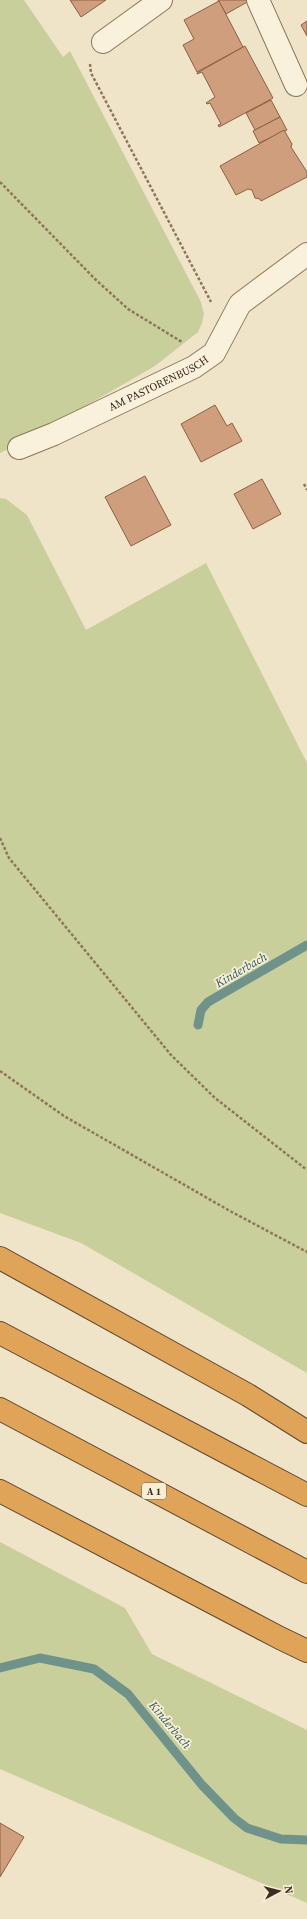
<svg xmlns="http://www.w3.org/2000/svg" width="307" height="1919" font-family="'Source Serif 4',serif">
  <rect width="100%" height="100%" fill="#f0e4c8"/>
  <g fill="#c9cf9b">
    <polygon points="0,0 24,0 63,57 70,51 201,302 204,314 202,323 198,332 155,366 25,441 0,453"/>
    <polygon points="0,498 6,499 27,515 86,630 206,563 307,763 307,1373 81,1243 0,1213"/>
    <polygon points="0,1542 125,1608 152,1654 307,1730 307,1903 0,1769"/>
  </g>
  <g fill="none" stroke-linecap="round" stroke-linejoin="round">
    <g stroke="#6f938a" stroke-width="9">
      <polyline points="198,1025 201,1010 208,1002 307,945"/>
      <polyline points="0,1668 40,1658 94,1669 128,1694 202,1785 234,1818 247,1828 281,1839 307,1840"/>
    </g>
  </g>
  <g fill="#cf9f7d" stroke="#8d5f41">
    <polygon points="70,0 106,0 81,17"/>
    <polygon points="218,0 248,0 249,1 226,14"/>
    <polygon points="219,1 243,47 197,72 183,45 194,39 184,20"/>
    <polygon points="307,21 307,36 301,25"/>
    <polygon points="245,46 273,98 219,127 218,125 221,124 210,103 207,104 206,103 215,97 202,72 197,74 197,73"/>
    <polygon points="271,100 280,117 255,130 246,113"/>
    <polygon points="280,117 287,130 259,143 253,131"/>
    <polygon points="284,130 292,144 291,147 307,172 307,177 261,201 260,199 255,198 252,190 248,189 236,195 220,166"/>
    <polygon points="215,405 227,426 232,423 242,441 201,462 181,424"/>
    <polygon points="145,476 171,525 131,546 105,497"/>
    <polygon points="262,479 281,514 253,529 234,494"/>
    <polygon points="0,1823 24,1837 0,1877"/>
  </g>
  <g fill="none" stroke-linecap="round" stroke-linejoin="round">
    <defs>
      <g id="minor">
        <polyline points="258,0 296,85"/>
        <polyline points="103,42 161,0"/>
        <path id="s1" d="M19 448 54 434 194 367 214 353 240 304 307 254"/>
      </g>
      <g id="motorway">
        <polyline points="0,1258 248,1395 307,1432"/>
        <polyline points="0,1333 307,1495"/>
        <polyline points="0,1409 307,1572"/>
        <polyline points="0,1491 280,1638 307,1651"/>
      </g>
    </defs>
    <use href="#minor" stroke="#8d765c" stroke-width="24"/>
    <use href="#motorway" stroke="#5b4430" stroke-width="24"/>
    <g stroke="#8d765c" stroke-width="2.5" stroke-dasharray="3 2" stroke-linecap="butt">
      <polyline points="90,64 91,73 211,302"/>
      <polyline points="0,182 95,279 128,309 182,342"/>
      <polyline points="304,484 307,490"/>
      <polyline points="0,838 9,858 171,1055 215,1098 307,1170"/>
      <polyline points="0,1071 64,1116 230,1211 307,1252"/>
    </g>
    <use href="#minor" stroke="#faf1dc" stroke-width="22"/>
    <use href="#motorway" stroke="#e0a458" stroke-width="22"/>
  </g>
  <g text-anchor="middle" dominant-baseline="central" stroke-width="3.5" stroke-linejoin="round" paint-order="stroke">
    <rect fill="#f7eed8" stroke="#756857" stroke-width="1" x="142" y="1483" width="24" height="16" rx="3"/>
    <g font-size="10" font-weight="bold" fill="#3d2e20">
      <text x="154" y="1491">A 1</text>
    </g>
    <g font-size="11" fill="#3d2e20" stroke="#f7eed8">
      <text stroke="none"><textPath href="#s1" startOffset="154">AM PASTORENBUSCH</textPath></text>
    </g>
    <g font-size="12" font-style="italic" fill="#2f5d5a" stroke="#f7eed8">
      <text transform="translate(241 970) rotate(-30)">Kinderbach</text>
      <text transform="translate(170 1725) rotate(50)">Kinderbach</text>
    </g>
  </g>
  <g transform="translate(279 1891) rotate(83)" stroke="#f7eed8" stroke-width="3" paint-order="stroke">
  <path d="M0-3L7 15L0 10L-7 15Z" fill="#3d2e20"/>
  <text y="-6" font-size="11" font-weight="bold" text-anchor="middle" fill="#3d2e20">N</text>
  </g>
</svg>
